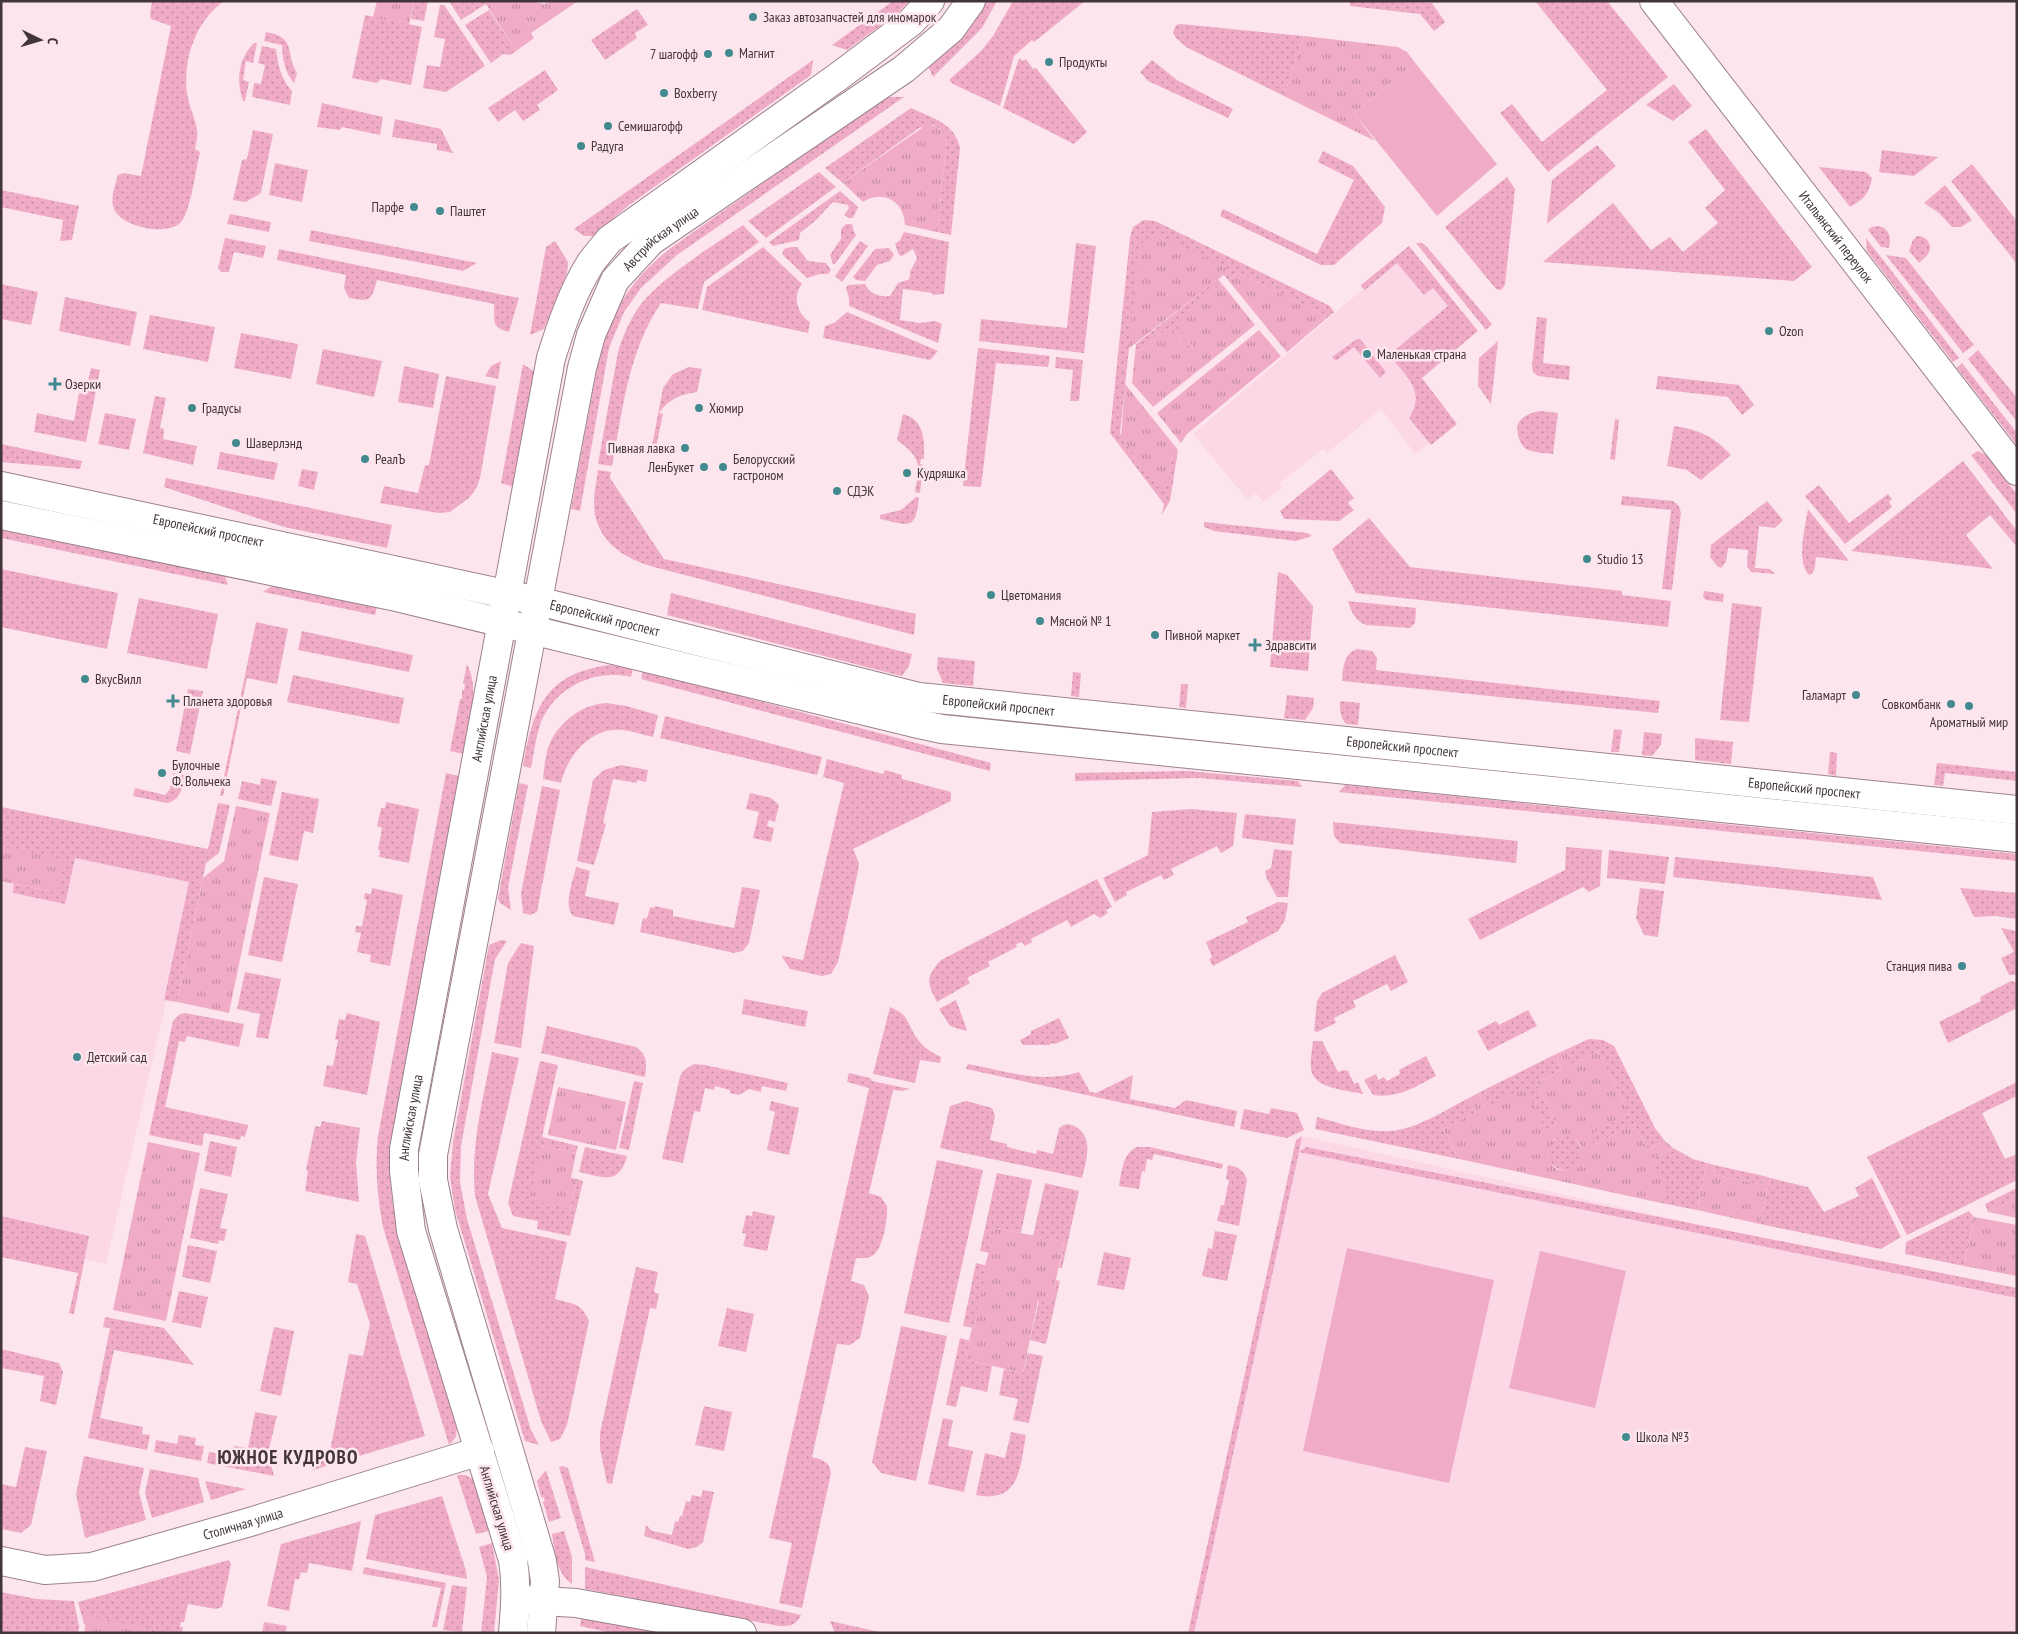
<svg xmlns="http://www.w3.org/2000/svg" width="2018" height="1634" font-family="'PT Sans Narrow',sans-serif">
  <defs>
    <pattern id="grass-dots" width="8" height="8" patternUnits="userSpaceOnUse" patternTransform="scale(1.25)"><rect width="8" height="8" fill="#f0acc7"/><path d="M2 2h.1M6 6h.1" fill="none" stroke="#c48da3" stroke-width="1.8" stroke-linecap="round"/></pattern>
    <pattern id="park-tufts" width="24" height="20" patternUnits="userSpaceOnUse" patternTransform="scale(1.25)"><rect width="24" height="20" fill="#f0acc7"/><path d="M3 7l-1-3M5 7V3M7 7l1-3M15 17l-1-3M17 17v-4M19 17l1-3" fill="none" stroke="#c48da3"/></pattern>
  </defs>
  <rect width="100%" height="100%" fill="#fde5ed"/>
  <g fill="#fcd7e5">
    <polygon points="1410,249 1476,331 1420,377 1455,423 1415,454 1381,409 1327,453 1323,449 1280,483 1282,487 1263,502 1256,493 1247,499 1193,434"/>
    <polygon points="1,834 195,875 106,1264 1,1239"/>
    <polygon points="1302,1136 2017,1296 2017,1633 1194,1633"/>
  </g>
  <g fill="url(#grass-dots)">
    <path d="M152 1H224C195 22 183 59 187 93 189 106 195 118 197 130 198 136 196 143 195 149L200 152C196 167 191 211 181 222 168 237 121 227 114 209 110 199 115 185 118 175L124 173 141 176 171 26 151 19 150 15Z"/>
    <polygon points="414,1 428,1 424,21 411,19"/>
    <polygon points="449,1 486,1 486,4 461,20"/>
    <polygon points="893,1 909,1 899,12 847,50 832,45"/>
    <path d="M986 1H997L982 28 933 77 928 66C952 45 969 29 986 1Z"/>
    <polygon points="1013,1 1085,1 1034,42 1032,40 1014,56 1000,106 953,84 949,80 981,51 993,36"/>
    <polygon points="1350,1 1432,3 1445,22 1434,31 1420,14 1350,6"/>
    <polygon points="1535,1 1607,1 1668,77 1548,172 1500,113 1512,104 1542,142 1607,90"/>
    <polygon points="440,5 444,5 485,66 446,92 423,88 427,65 440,67 445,39 434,37"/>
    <polygon points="637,9 648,25 635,33 637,38 605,60 591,40"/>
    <polygon points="489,10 516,51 510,55 503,54 491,63 465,25"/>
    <polygon points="365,15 422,27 411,85 381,79 377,83 352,78"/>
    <polygon points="1181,24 1304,36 1284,96 1186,47 1176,38 1173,33 1176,25"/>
    <path d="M266 32C298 38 284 52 297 73L294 83C285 73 282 58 282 45L264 41Z"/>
    <path d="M254 43H257L253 63 246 61 243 80 249 82 245 101H243C236 80 238 59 254 43Z"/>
    <path d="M262 46 276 49C278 65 281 79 292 91L290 105 252 97 254 83 261 84 265 65 258 63Z"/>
    <polygon points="1019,58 1023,61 1026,59 1033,69 1036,68 1087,132 1074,144 1003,108"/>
    <polygon points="813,60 811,75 629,205 593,236 584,236 574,229"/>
    <polygon points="1152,60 1177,80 1233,109 1228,118 1148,81 1140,72"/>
    <polygon points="545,70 558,90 537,105 540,110 523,121 515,110 498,122 488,108"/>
    <polygon points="1674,84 1692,106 1673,121 1646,105"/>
    <path d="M885 97H904L677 255 641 288 624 312 609 348 580 511 571 509 601 347C616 304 633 279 668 250Z"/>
    <polygon points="322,103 383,117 380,135 342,127 340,130 317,127"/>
    <path d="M911 108C932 118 955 123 960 148L951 235 937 232 947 138 940 129 933 125 919 128 843 183 825 168Z"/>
    <polygon points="395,119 441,129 453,153 437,150 437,144 392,137"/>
    <polygon points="1706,129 1812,267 1794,281 1543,262 1613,203 1651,250 1670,237 1683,252 1718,223 1705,208 1725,190 1688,142"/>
    <polygon points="253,130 273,134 261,193 246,202 233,200 242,160 247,159"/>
    <polygon points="1597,145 1616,166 1547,224 1552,180"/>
    <polygon points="1882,150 1938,157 1914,176 1879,172"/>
    <polygon points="1323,151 1353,166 1385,207 1382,223 1334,265 1321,265 1220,216 1223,209 1317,254 1354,180 1318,162"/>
    <polygon points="275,163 308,170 302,202 269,195"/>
    <polygon points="1972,164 2017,221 2017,264 1951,181"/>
    <path d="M1819 167 1866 172 1872 178C1869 194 1864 199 1850 207Z"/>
    <polygon points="819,172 836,187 766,238 748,221"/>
    <polygon points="1507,177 1515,189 1505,285 1501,290 1496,289 1445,227"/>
    <polygon points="1945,185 1972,220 1961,227 1952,227 1939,213 1924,203"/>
    <polygon points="1,190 79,206 72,240 60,241 63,220 1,207"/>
    <polygon points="840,191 858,207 853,218 849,218 844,215 849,208 848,205 833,202 815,221 800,233 799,240 773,246 769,242"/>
    <polygon points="230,214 271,222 269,232 227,224"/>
    <polygon points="1144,220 1155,221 1330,306 1334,312 1287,352 1285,350 1326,316 1238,273 1228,280 1223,274 1229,270 1140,245 1120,433 1165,493 1174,445 1178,450 1170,501 1162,514 1164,504 1110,433 1130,237 1133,227"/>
    <polygon points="846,224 852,224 854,232 856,235 835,264 833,264 830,255 841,239 841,229"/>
    <path d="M743 225 759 242 704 282 698 309 661 303C628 352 623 409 612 466L598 464 618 352C623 336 629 321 639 307 659 279 714 245 743 225Z"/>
    <path d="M1879 226C1890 229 1891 238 1889 248L1881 247 1868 230 1872 227Z"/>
    <polygon points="311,230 477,263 463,271 309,241"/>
    <path d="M904 232 949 242 944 294 932 295 933 293 903 289 900 320 919 323 935 321 942 324 938 343 849 306V298L846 288 848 285 865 284C869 294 880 297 890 296L898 283 908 280 910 277V272L917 258 913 249 902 256 899 255 895 244 900 240Z"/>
    <path d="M1917 236C1926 235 1934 245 1928 254 1926 257 1922 260 1919 263L1909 251 1913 240Z"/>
    <polygon points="225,238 266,246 263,258 234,252 229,272 221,272 218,268"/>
    <polygon points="1866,238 1959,358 1953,362 1867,251"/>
    <polygon points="555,241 568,262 567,273 544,329 530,335 546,247"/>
    <polygon points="860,241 868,246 842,282 835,276"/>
    <polygon points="1076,243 1096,246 1084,353 979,341 981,319 1067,328"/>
    <polygon points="1416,243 1422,243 1426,246 1492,324 1486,330"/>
    <path d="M1409 246 1478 331 1422 378 1457 424 1431 445 1409 418C1427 391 1405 375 1389 355L1448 306 1433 288 1424 295 1397 263 1365 290 1361 287V285Z"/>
    <path d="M763 247 802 284C792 296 797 314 810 322L808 333 702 310 707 287Z"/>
    <polygon points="791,247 797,247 808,261 826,263 831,270 828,274 820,274 807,278 782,254 784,249"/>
    <polygon points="889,248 894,255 890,261 877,265 865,281 856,280 853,277 875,249"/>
    <path d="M279 249 519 298 509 332C490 327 495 321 494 304L377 280C371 301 371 302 349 298L344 288 346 275 277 260Z"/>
    <polygon points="1886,255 1906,258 1974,345 1963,353"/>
    <polygon points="1218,279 1222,284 1175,323 1193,346 1188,349 1170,327 1135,354 1136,344"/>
    <polygon points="1,284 38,292 31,325 1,319"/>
    <polygon points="65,297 137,312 130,346 59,331"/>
    <polygon points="847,312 938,351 930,360 823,338 825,326 834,323"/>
    <polygon points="150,315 215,327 208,362 143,349"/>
    <polygon points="1537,317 1547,318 1543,363 1570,366 1569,380 1538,376 1533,372 1532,366"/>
    <polygon points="241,333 298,344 291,379 234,368"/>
    <polygon points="1357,339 1360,339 1386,372 1380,378 1354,347 1336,361 1332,357"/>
    <polygon points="1498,341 1491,404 1478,386 1479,358"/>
    <polygon points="978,348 1050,356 1048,367 996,363 981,487 963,486"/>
    <polygon points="323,349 382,361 374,397 316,384"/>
    <polygon points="1978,350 2017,398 2017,422 1968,359"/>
    <polygon points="1056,357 1083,360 1079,401 1070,401 1073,370 1055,368"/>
    <polygon points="501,361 498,379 485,376 491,366"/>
    <polygon points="1962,363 2017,433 2017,445 1957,368"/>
    <polygon points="523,364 535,372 513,487 501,483"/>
    <polygon points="404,366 439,374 433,408 398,402"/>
    <path d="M689 367 702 369 697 392C681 394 669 399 659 413L663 414 655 452 651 451 663 388 673 374Z"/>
    <polygon points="91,368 100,370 86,442 34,432 37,413 74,421 79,393 85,394"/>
    <polygon points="446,376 496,386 480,478 477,487 469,498 450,512 438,513 380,503 384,486 418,493 425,465 429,465"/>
    <polygon points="1658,376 1739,385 1754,405 1742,415 1728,397 1656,389"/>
    <polygon points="155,396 166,398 160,428 164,429 163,439 197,446 193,465 143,453"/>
    <path d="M1541 411 1558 413 1553 454C1545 453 1534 453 1526 449 1522 446 1519 440 1518 435 1514 419 1527 413 1541 411Z"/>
    <polygon points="105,413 136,419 129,450 98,444"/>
    <path d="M903 414C924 419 925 441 924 459H921L920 464 923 465 920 493 915 492C920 463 922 459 897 440Z"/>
    <polygon points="1615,419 1619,420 1615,460 1610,459"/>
    <path d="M1674 426C1700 430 1713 436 1731 455L1701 480 1687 470 1667 466Z"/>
    <polygon points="1,444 82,461 80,469 1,462"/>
    <polygon points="1978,451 1986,455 2017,494 2017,514 1971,455"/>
    <polygon points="220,452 278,463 274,480 217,469"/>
    <polygon points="1963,461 2017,531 2017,547 1990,515 1966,535 1993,569 1851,551"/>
    <polygon points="302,469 318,472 314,490 298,486"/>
    <polygon points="1331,469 1354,498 1348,503 1354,510 1339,521 1284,519 1280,511"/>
    <path d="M598 470 611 472 610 478 664 559 916 614 914 635 654 567C622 558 593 539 594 501 594 491 597 480 598 470Z"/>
    <polygon points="166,478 392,525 387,548 284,527 164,487"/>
    <polygon points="1819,485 1849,523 1888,494 1892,499 1889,502 1892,507 1845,544 1805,496"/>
    <polygon points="1622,496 1673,501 1679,506 1681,513 1672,590 1662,589 1671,510 1621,505"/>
    <path d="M916 497 919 498C915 532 909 525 880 519V515L901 510Z"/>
    <polygon points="1767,501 1783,520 1775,528 1759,526 1755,568 1770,569 1775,574 1751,572 1747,566 1748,550 1728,548 1726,562 1721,568 1717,566 1710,557 1711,545"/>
    <path d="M1808 509 1849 561 1816 557C1815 563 1816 573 1809 575 1796 561 1805 528 1808 509Z"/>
    <polygon points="1369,518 1410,567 1622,591 1622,595 1671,601 1668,627 1356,593 1332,549"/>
    <polygon points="1204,522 1307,533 1312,536 1296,541 1214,531 1204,527"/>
    <polygon points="1,530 225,576 228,585 1,538"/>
    <polygon points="1,569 118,593 107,649 1,627"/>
    <polygon points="1278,572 1287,575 1313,606 1308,671 1270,667"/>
    <polygon points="272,586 377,607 375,615 263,592"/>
    <polygon points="1704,591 1724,594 1723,602 1706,600 1703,597"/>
    <polygon points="671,593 912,654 909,666 902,676 878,670 667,615"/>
    <polygon points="139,598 218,614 207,669 127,653"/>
    <path d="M1348 601 1416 608 1415 623 1410 628 1366 625C1354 620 1351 611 1348 601Z"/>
    <polygon points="1732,603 1762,607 1749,722 1720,720"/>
    <polygon points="256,622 288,629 277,684 247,678 223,796 220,796"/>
    <polygon points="302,631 413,655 409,672 298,650"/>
    <path d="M1357 649 1372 651 1377 658 1376 670 1660 701 1658 713 1342 681C1343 669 1343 654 1357 649Z"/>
    <polygon points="938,657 975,661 973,686 943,683 937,669"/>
    <path d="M467 664C481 692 468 726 463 754L450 751 460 699H462V690H464L465 684 463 683Z"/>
    <path d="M610 665 633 668 631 677C594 669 556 687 541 722 536 736 534 753 531 768L523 766C533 709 545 673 610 665Z"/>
    <polygon points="643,670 991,763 990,771 641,679"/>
    <polygon points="1073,672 1081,673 1079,697 1071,696"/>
    <polygon points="293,675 404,698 399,724 287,702"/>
    <polygon points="1181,684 1188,684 1186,708 1179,707"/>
    <polygon points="188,689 203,691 190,754 176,751"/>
    <polygon points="1287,695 1314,698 1313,708 1305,720 1284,718"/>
    <path d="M1340 701 1360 703 1358 725 1346 724C1340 717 1340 710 1340 701Z"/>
    <path d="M607 703 626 706 658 715 653 737C643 735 633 731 623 730 591 726 567 756 561 783L543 779C544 769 545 758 548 748 556 724 581 704 607 703Z"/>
    <polygon points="665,716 822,757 817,775 660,738"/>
    <polygon points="1614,729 1622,730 1619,752 1611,752"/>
    <polygon points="1644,732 1662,734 1661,745 1652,756 1642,755"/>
    <polygon points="1695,738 1733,742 1731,764 1695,760"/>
    <polygon points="1830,752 1837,753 1836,776 1828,774"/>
    <polygon points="827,759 883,774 885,770 902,775 902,779 951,792 951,801 853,849 859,863 858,871 838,962 831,974 822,976 790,969 782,957 783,956 803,960 844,783 823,777"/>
    <polygon points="1937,763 2017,772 2017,781 1945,773 1943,786 1934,785"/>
    <polygon points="621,765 648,770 646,782 637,780 637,783 613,779 603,823 606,824 594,865 577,861 593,780 604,770"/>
    <polygon points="1188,771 1298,781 1302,787 1199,778 1075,781 1075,773"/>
    <path d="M173 773 185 775C182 787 182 799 167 803L133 796 135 788 165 795 170 789Z"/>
    <path d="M446 773 459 776 394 1125 390 1180 393 1207 457 1426 456 1437 449 1445 383 1227C377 1196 375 1168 378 1136Z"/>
    <polygon points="261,778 277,781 271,806 238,799 242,781 260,785"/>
    <polygon points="519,783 528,785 508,888 511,910 500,903 498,899"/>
    <polygon points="1345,785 2017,854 2017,861 1339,792"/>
    <polygon points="542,786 560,790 537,912 530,915 523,913 521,893"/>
    <polygon points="282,792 319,799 313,833 304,831 298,861 269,855"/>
    <polygon points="750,793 771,798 779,805 775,822 769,820 767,826 774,828 771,842 753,838 759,812 746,809"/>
    <polygon points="386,802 419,809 409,863 379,857 380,850 378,850 382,828 377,826 381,808 385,808"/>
    <polygon points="218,803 230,805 219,853 206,863 177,1002 164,1000 189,882 75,858 65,904 13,893 14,884 57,893 4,848 1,863 1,807 208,849"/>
    <polygon points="1191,809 1237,813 1233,846 1221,853 1217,846 1171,869 1174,875 1164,880 1161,875 1126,892 1127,895 1115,902 1103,878 1148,855 1152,812"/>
    <polygon points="1245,814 1296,819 1293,845 1242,838"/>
    <polygon points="1333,822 1518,841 1516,863 1340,843 1334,836"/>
    <polygon points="1566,847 1602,850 1600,886 1589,892 1583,887 1480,940 1468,919 1565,870"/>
    <polygon points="1274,849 1292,851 1288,897 1277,897 1267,879 1265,871 1271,868"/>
    <polygon points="1609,850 1669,857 1665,884 1607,878"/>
    <polygon points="1675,857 1873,877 1882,900 1673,877"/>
    <path d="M576 867 590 871 585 896 619 903 614 925 573 916C563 905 573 881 576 867Z"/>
    <polygon points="264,877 298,884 282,962 248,955"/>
    <path d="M1097 879 1112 907 1106 910 1108 913 1100 918 1094 914 1071 927 1067 920 1031 939 1032 942 1025 946 1022 942 1016 944 1017 947 988 962 990 966 967 978 970 983 937 1002C927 982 925 978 941 960Z"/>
    <polygon points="742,887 760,890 749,943 743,951 734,953 640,932 643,918 647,919 650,907 654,908 655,906 673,910 673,916 734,928"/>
    <polygon points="372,888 403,895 390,966 370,962 371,955 357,952 361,933 355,932 356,926 362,926 367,900 364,899 365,893 371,894"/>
    <polygon points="1640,888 1664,891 1658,937 1644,935 1636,918"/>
    <polygon points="1960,888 2017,893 2017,919 1996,916 1974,917"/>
    <polygon points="1278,902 1288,903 1285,920 1278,931 1213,966 1209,959 1212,957 1206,942 1248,922 1246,917"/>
    <polygon points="2001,928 2017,931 2017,975 2009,975 2001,958 2014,952"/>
    <polygon points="501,940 507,941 495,959 461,1146 460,1182 467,1219 531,1430 539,1445 525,1441 455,1210 450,1177 453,1142 489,945"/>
    <polygon points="521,943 534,946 521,1048 494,1043 508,963"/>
    <polygon points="1395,955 1408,982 1391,991 1387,984 1353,1001 1356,1007 1334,1018 1336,1023 1317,1032 1314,1031 1317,1001 1322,993"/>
    <polygon points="245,972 281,979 268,1039 256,1037 260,1014 237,1009"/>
    <polygon points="2011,981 2017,982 2017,1008 1948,1043 1939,1022 1981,1001 1980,997"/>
    <polygon points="744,999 808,1011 805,1027 742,1014"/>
    <polygon points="956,1000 967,1030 966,1031 950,1026 939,1009"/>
    <path d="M890 1007C912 1016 906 1025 919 1041 925 1049 933 1053 941 1057L940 1063 920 1060 915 1083 873 1074Z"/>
    <polygon points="1528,1010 1537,1026 1488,1051 1477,1031 1496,1021 1499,1025"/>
    <polygon points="185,1013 244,1024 239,1047 187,1036 185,1042 179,1041 165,1107 248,1125 245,1137 241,1136 240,1140 204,1133 202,1146 149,1135 173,1021 180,1014"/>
    <polygon points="347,1013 380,1022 367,1095 323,1086 327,1065 333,1066 338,1040 335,1039 339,1019 345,1020"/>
    <polygon points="1059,1018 1069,1038 1055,1044 1051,1043 1050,1045 1023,1045 1020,1040 1031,1034 1031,1031"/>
    <path d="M547 1026 636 1047C647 1055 647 1063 645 1077L541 1053Z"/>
    <polygon points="1589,1039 1603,1040 1614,1046 1655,1128 1665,1141 1648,1150 1634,1124 1594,1145 1588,1135 1629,1113 1598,1051 1572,1065 1565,1050"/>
    <path d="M1313 1041H1322L1338 1072 1344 1070 1348 1071 1354 1084 1358 1082 1363 1094C1347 1090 1312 1089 1311 1068 1310 1060 1312 1050 1313 1041Z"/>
    <path d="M492 1052 519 1058 488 1194 502 1228 567 1242 555 1299C572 1304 581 1302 589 1321L567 1425 560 1439 551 1442 541 1421 475 1196C470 1148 483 1099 492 1052Z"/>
    <polygon points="1556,1054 1561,1070 1536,1083 1557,1125 1546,1130 1486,1107 1478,1093"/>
    <path d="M1426 1056 1436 1076C1415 1087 1397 1099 1373 1095L1364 1080 1376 1074 1378 1080 1384 1077 1387 1081 1400 1074 1399 1070Z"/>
    <polygon points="540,1061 558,1065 542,1137 578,1146 576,1153 541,1146 570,1209 577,1179 583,1181 570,1236 537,1229 538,1221 513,1216 508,1203"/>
    <polygon points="694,1064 705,1065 788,1083 786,1091 762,1086 761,1092 749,1089 739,1095 730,1093 730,1090 715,1086 714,1090 705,1088 700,1112 694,1111 683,1163 662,1159 680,1076 684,1070"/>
    <path d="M968 1064C1005 1071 1042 1084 1079 1072L1090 1092 1096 1093 1133 1075 1130 1099 1175 1108 1186 1100 1237 1111V1112L1234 1127 966 1069Z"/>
    <path d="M849 1073 870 1078 872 1081 910 1089 902 1091 893 1090 869 1193 881 1197 887 1206C888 1218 883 1250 872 1256 867 1259 861 1258 856 1258L851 1281 864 1285 869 1296 860 1338 850 1345 837 1344 812 1457C822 1460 830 1461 831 1473L802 1608 779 1603 792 1543 769 1538 869 1088 847 1082Z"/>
    <polygon points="634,1081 643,1083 629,1150 619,1148"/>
    <polygon points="2017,1082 2017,1096 1982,1113 2005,1159 2017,1154 2017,1180 1907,1235 1867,1157"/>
    <path d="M1469 1098 1476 1112 1443 1129 1459 1159 1315 1129 1317 1117C1340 1123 1366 1133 1390 1131 1418 1129 1445 1110 1469 1098Z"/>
    <polygon points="771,1101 799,1108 789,1155 767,1150 775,1112 769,1110"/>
    <path d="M966 1101 992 1108 995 1116 990 1140 1007 1144V1147L1036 1154 1037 1150 1053 1154 1059 1128C1064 1124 1068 1123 1074 1126 1095 1136 1086 1161 1082 1178L940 1148 950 1106Z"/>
    <polygon points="1271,1108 1297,1113 1304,1130 1287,1138 1240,1129 1244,1109 1269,1114"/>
    <polygon points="322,1121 360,1128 356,1162 359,1202 305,1191 308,1171 306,1170 315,1126 320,1127"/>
    <polygon points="1302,1136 1299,1152 1306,1147 2017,1288 2017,1298 1299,1152 1194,1633 1188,1633 1296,1140"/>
    <circle cx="1565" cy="1153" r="17"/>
    <polygon points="210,1141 237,1147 231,1177 204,1171"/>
    <path d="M585 1147 627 1156C619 1186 603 1177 579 1172Z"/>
    <path d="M1137 1147H1150L1223 1164 1222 1169 1154 1154 1152 1160 1147 1159 1145 1172 1142 1171 1139 1189 1119 1186C1122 1171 1122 1154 1137 1147Z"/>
    <polygon points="1673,1148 1693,1159 1707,1163 1697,1210 1661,1203 1664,1188 1652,1159"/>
    <polygon points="937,1160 983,1170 949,1323 904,1313"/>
    <path d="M1228 1165C1238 1167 1244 1170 1247 1180L1239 1226 1217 1221 1221 1205H1224L1229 1180 1226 1179Z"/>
    <polygon points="1714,1165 1764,1176 1762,1185 1713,1174"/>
    <polygon points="997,1173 1032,1180 1021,1233 996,1228 990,1253 980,1251"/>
    <polygon points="1770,1178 1808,1187 1824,1212 1859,1196 1855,1188 1872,1178 1901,1237 1881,1249 1760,1224"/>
    <polygon points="1045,1183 1079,1191 1062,1268 1059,1268 1064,1242 1033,1236"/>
    <polygon points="200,1188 228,1194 220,1228 227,1229 224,1241 219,1240 218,1244 190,1238"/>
    <polygon points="2017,1188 2017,1198 1988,1212 1985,1204"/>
    <polygon points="753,1211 775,1216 767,1251 743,1246 746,1234 742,1233 746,1215 752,1216"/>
    <polygon points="1969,1211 1974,1217 1964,1266 1905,1254 1906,1242"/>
    <polygon points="1,1216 89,1236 74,1314 69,1313 78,1273 1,1257"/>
    <polygon points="1215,1231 1237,1235 1227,1281 1202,1276 1208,1248 1212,1249"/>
    <polygon points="356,1234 365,1236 425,1436 313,1470 309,1464 308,1452 329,1456 349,1354 363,1356 370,1324 357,1284 348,1282"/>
    <polygon points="188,1245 217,1251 210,1283 182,1277"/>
    <polygon points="1104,1252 1131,1258 1124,1290 1097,1285"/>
    <polygon points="976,1263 988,1266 974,1328 963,1326"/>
    <polygon points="636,1267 658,1272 654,1292 659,1294 656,1309 650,1308 612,1484 607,1483 600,1449 600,1433"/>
    <polygon points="1056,1280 1060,1281 1046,1344 1030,1340 1039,1301 1051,1303"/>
    <polygon points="179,1291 208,1297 201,1328 172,1322"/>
    <polygon points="727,1308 754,1314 746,1352 718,1346"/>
    <polygon points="105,1317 164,1328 194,1365 114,1350 100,1418 143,1427 142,1434 150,1435 147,1450 88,1438 110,1328 103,1327"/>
    <polygon points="901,1326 947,1336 916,1481 881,1473 872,1462"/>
    <polygon points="274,1327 294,1331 281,1396 260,1391"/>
    <polygon points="960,1338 971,1341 966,1360 992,1366 987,1392 961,1386 956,1407 946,1405"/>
    <polygon points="1,1349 59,1363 63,1372 56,1405 40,1401 44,1376 1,1368"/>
    <polygon points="1028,1353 1043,1356 1029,1423 1013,1420 1018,1399 999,1395 1004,1369 1023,1373"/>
    <polygon points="704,1406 732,1412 724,1451 695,1445"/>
    <polygon points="255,1412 277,1416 268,1453 274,1476 207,1463 209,1452 232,1456 234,1446 248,1448"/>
    <polygon points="943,1418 953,1420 948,1446 973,1451 964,1492 928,1484"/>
    <path d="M1011 1432 1026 1435C1020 1468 1020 1504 976 1495L985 1453 1005 1458Z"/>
    <polygon points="179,1435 196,1438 195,1445 204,1446 201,1461 154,1452 156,1440 177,1444"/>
    <polygon points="25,1447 47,1451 31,1525 21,1533 1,1529 1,1484 16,1487"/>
    <polygon points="84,1456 144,1468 139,1492 146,1520 85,1538 76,1494"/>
    <polygon points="562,1466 568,1468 595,1562 585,1560 585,1554 559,1467"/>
    <polygon points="150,1469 198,1478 204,1502 152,1518 145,1493"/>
    <polygon points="546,1470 561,1518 549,1522 543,1502 545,1501 543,1497 541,1497 537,1481"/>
    <polygon points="457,1475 465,1475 473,1479 489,1531 476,1534"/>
    <polygon points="205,1481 246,1489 211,1500"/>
    <polygon points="703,1490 714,1492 703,1542 697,1547 688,1549 644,1536 646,1525 652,1531 672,1535 675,1521 678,1522 680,1516 682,1516 686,1501 690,1502 692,1495 701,1497"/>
    <polygon points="442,1496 466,1571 467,1579 366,1559 375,1515"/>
    <polygon points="361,1521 352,1571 309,1563 307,1573 301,1572 299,1579 295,1579 289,1611 267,1606 281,1544"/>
    <path d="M564 1531 572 1557V1584C556 1573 555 1553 552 1534Z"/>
    <polygon points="492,1543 499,1580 494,1633 481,1633 487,1577 479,1547"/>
    <polygon points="229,1560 231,1564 222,1607 216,1609 188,1604 184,1622 181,1622 180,1627 183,1627 182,1633 166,1633 87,1616 86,1625 84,1624 78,1602"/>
    <polygon points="364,1567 446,1583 437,1627 432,1627 441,1588 363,1574"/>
    <path d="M585 1567 801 1615C797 1625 789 1627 779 1626L585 1589Z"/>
    <polygon points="452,1585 467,1587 462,1632 443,1630"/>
    <polygon points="1,1592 37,1599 74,1601 79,1626 78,1633 1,1633"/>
    <polygon points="581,1619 633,1626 666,1633 612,1633 580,1626"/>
    <polygon points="830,1621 884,1633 835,1633"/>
    <polygon points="264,1622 287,1626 285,1633 262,1633"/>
  </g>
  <g fill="url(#park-tufts)" fill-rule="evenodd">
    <polygon points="377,1 414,1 409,25 373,17"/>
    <polygon points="486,1 531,1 544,4 553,1 578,1 531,33 534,38 516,51 486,4"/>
    <polygon points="1304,36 1398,47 1407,52 1416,64 1354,113 1375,141 1284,96"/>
    <path d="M926 125C936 125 942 129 947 138L937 232 905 225C904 202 884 189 863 202L843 183Z"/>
    <polygon points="1154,233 1230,270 1128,349 1140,245"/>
    <polygon points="1238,273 1326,316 1285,350 1228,280"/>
    <polygon points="1222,284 1255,325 1153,407 1132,383 1135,354 1170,327 1188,349 1193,346 1174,323"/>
    <polygon points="1259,330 1281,356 1187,434 1181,443 1157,413"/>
    <polygon points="1125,384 1174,445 1165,494 1121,438"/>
    <polygon points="236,806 270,813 229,1013 177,1002 203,878 224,861"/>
    <polygon points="4,847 64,860 57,893 1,881 1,863"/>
    <path d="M1565 1050 1573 1064 1598 1051 1629 1113 1589 1135 1594 1145 1634 1124 1648 1150 1665 1141 1673 1148 1652 1159 1665 1186 1661 1203 1459 1159 1443 1129 1476 1112 1469 1098 1478 1093 1486 1107 1525 1087 1546 1130 1557 1125 1536 1083 1561 1070 1556 1054ZM1564 1136C1608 1141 1556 1198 1548 1153L1554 1139Z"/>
    <polygon points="558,1087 626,1102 616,1150 548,1135"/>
    <polygon points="148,1142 200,1153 166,1321 113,1310"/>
    <polygon points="541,1146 576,1153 571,1178 577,1179 570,1209 529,1200"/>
    <polygon points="1707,1163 1714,1165 1713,1174 1762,1185 1764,1176 1770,1178 1760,1224 1697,1210"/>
    <polygon points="2017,1198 2017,1218 1988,1212"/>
    <polygon points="1974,1217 2017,1225 2017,1276 1964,1266"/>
    <polygon points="996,1228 1064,1242 1051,1303 1038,1301 1023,1373 966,1360 971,1341 969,1340 972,1328 974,1328 987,1266 985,1265"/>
    <polygon points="87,1615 166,1633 84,1633"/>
  </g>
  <g fill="#f0acc7">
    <polygon points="1416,64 1497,164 1437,216 1354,113"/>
    <polygon points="1347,1248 1494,1280 1449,1483 1303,1451"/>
    <polygon points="1540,1251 1626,1271 1595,1408 1509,1388"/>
  </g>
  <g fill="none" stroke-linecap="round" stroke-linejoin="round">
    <defs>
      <g id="minor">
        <path id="s1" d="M1654 1 2017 471"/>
        <path id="s2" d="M1 486 538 601 919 697 2017 810"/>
        <polyline points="1,515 392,596 914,723 942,729 2017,838"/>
        <path id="s3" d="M1 1561 45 1570 92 1567 250 1522 480 1451"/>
        <polyline points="526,1600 576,1603 742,1633"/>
        <path id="s4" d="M513 1633C515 1608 517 1585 513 1560L411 1231 404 1171V1149L551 358C561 326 572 293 590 264 595 256 603 248 609 240L839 76 911 22 930 1"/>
        <path id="s5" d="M541 1633 545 1581 542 1561 443 1229 433 1180V1155L582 368 591 335 615 280 651 241 904 69 951 29 971 1"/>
      </g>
    </defs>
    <use href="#minor" stroke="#9c828b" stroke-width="30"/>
    <use href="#minor" stroke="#fff" stroke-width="28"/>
  </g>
  <g fill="#428990" stroke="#fde5ed" stroke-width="2">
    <circle cx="753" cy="17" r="5"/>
    <circle cx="729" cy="53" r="5"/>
    <circle cx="708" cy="54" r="5"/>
    <circle cx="1049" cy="62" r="5"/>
    <circle cx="664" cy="93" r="5"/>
    <circle cx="608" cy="126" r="5"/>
    <circle cx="581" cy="146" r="5"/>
    <circle cx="414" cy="207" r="5"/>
    <circle cx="440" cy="211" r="5"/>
    <circle cx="1769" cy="331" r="5"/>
    <circle cx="1367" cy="354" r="5"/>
    <path d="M52.5 376.5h5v5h5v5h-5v5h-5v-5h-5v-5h5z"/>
    <circle cx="192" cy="408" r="5"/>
    <circle cx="699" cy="408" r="5"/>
    <circle cx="236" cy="443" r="5"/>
    <circle cx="685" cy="448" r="5"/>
    <circle cx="365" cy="459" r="5"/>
    <circle cx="704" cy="467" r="5"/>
    <circle cx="723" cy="467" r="5"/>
    <circle cx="907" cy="473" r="5"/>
    <circle cx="837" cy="491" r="5"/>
    <circle cx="1587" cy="559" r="5"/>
    <circle cx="991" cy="595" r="5"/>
    <circle cx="1040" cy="621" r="5"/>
    <circle cx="1155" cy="635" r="5"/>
    <path d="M1252.5 637.5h5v5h5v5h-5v5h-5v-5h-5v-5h5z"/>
    <circle cx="85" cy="679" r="5"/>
    <circle cx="1856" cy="695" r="5"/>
    <path d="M170.5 693.5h5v5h5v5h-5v5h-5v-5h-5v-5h5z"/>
    <circle cx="1951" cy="704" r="5"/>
    <circle cx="1969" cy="706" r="5"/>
    <circle cx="162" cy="773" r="5"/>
    <circle cx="1962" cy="966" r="5"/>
    <circle cx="77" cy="1057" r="5"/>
    <circle cx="1626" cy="1437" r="5"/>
  </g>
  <g text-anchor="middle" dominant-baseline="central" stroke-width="5" stroke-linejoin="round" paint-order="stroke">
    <g font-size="14" fill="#413539" stroke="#fde5ed" text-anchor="start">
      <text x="763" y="17">Заказ автозапчастей для иномарок</text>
      <text x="739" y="53">Магнит</text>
      <text x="698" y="54" text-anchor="end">7 шагофф</text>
      <text x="1059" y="62">Продукты</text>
      <text x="674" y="93">Boxberry</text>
      <text x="618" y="126">Семишагофф</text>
      <text x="591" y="146">Радуга</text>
      <text x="404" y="207" text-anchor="end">Парфе</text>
      <text x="450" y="211">Паштет</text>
      <text x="1779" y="331">Ozon</text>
      <text x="1377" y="354">Маленькая страна</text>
      <text x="65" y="384">Озерки</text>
      <text x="202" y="408">Градусы</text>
      <text x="709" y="408">Хюмир</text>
      <text x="246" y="443">Шаверлэнд</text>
      <text x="675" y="448" text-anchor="end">Пивная лавка</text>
      <text x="375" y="459">РеалЪ</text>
      <text x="733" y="459">Белорусский<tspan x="733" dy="16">гастроном</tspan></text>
      <text x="694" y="467" text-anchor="end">ЛенБукет</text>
      <text x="917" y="473">Кудряшка</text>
      <text x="847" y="491">СДЭК</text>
      <text x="1597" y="559">Studio 13</text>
      <text x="1001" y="595">Цветомания</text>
      <text x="1050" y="621">Мясной № 1</text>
      <text x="1165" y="635">Пивной маркет</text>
      <text x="1265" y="645">Здравсити</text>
      <text x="95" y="679">ВкусВилл</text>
      <text x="1846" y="695" text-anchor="end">Галамарт</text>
      <text x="183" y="701">Планета здоровья</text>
      <text x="1941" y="704" text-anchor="end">Совкомбанк</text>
      <text x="1969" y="722" text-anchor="middle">Ароматный мир</text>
      <text x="172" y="765">Булочные<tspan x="172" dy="16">Ф. Вольчека</tspan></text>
      <text x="1952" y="966" text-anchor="end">Станция пива</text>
      <text x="87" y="1057">Детский сад</text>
      <text x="1636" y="1437">Школа №3</text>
    </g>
    <g font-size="14" fill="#413539" stroke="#fde5ed">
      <text stroke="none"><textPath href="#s1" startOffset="298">Итальянский переулок</textPath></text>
      <text stroke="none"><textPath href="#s5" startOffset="1451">Австрийская улица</textPath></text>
      <text stroke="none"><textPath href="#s2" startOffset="212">Европейский проспект</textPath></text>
      <text stroke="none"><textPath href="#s2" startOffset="618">Европейский проспект</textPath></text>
      <text stroke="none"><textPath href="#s2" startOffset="1022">Европейский проспект</textPath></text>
      <text stroke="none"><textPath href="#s4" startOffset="938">Английская улица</textPath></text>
      <text stroke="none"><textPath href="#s2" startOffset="1428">Европейский проспект</textPath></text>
      <text stroke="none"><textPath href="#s2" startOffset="1832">Европейский проспект</textPath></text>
      <text stroke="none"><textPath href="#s4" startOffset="532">Английская улица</textPath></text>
      <text transform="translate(497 1508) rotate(73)">Английская улица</text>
      <text stroke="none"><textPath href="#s3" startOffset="249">Столичная улица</textPath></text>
    </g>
    <g font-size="19" font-weight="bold" letter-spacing="1" fill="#413539" stroke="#fde5ed">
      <text x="288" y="1457">ЮЖНОЕ КУДРОВО</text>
    </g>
  </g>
  <rect width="2018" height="1634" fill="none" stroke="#413539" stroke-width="5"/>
  <g transform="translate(40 40) rotate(95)" stroke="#fde5ed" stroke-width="4" paint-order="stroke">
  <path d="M0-4L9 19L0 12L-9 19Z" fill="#413539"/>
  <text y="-8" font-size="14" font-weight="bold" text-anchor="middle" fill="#413539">С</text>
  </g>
</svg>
